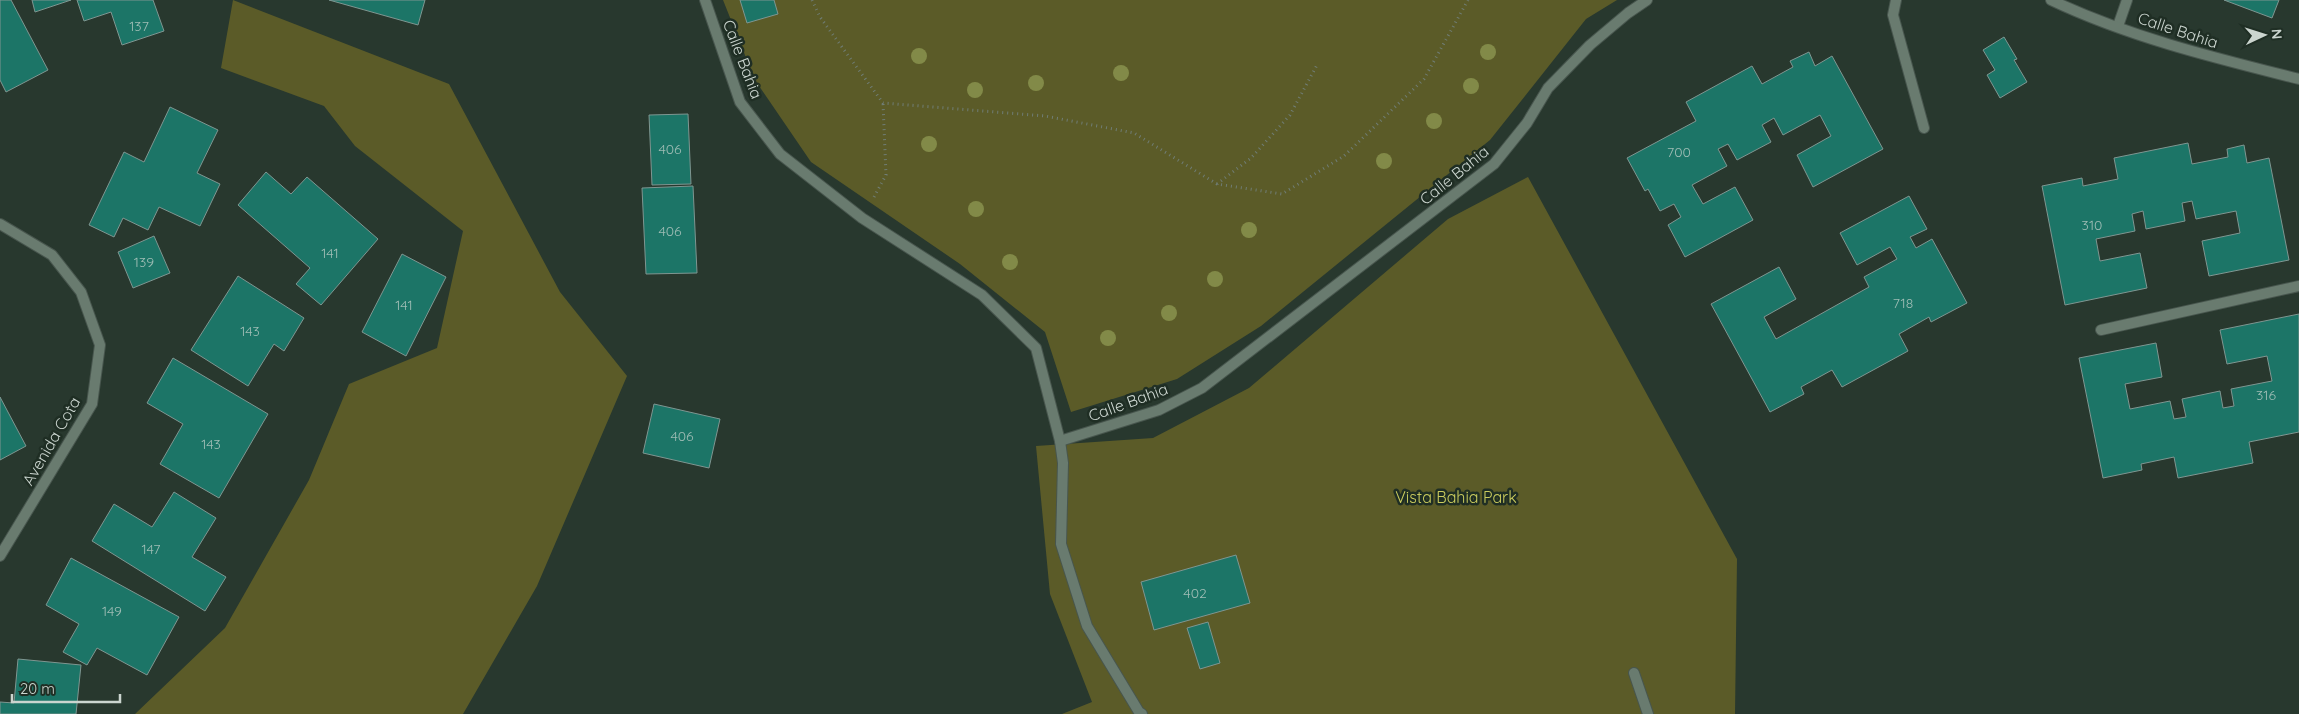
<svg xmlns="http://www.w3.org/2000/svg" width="2299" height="714" font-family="Quicksand,sans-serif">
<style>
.green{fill:#5b5b28}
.building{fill:#1c7567;stroke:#7f9691}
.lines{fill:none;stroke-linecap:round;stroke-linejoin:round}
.service-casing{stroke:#48564e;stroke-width:12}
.minor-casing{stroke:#48564e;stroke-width:12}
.path{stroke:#707d75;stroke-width:3;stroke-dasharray:1 4;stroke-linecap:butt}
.service{stroke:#697b6f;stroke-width:10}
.minor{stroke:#697b6f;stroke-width:10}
.tree{fill:#828a48}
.labels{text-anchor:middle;stroke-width:5;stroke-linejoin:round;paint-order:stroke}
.number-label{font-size:14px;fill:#9fbdb5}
.street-label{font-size:16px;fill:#cbd5cf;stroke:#1f2e24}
.park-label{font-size:16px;fill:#cccd5e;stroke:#1f2e24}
</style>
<rect width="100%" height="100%" fill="#28382e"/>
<path class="green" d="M233 0 449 84 560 292 627 376 537 586 463 714H135L225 628 309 480 349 384 437 348 463 231 355 146 324 106 221 68Z
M723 0H1617L1586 19 1490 140 1261 326 1177 379 1071 412 1045 332 960 264 811 162 755 80Z
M1528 177 1737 559 1735 714H1062L1092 702 1050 594 1036 446 1153 438 1249 388 1448 219Z"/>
<path class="building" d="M0 0H11L48 70 6 92 0 80Z
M32 0H71L35 12Z
M77 0H153L164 31 122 45 111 12 84 21Z
M329 0H425L418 25Z
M740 0H774L778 14 747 23Z
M2224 0H2279L2272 18Z
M2004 37 2017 59 2014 60 2027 82 2000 98 1987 75 1995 70 1983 50Z
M1809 52 1815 66 1832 56 1883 149 1813 187 1797 155 1831 136 1820 115 1783 135 1774 118 1762 125 1771 142 1737 160 1728 144 1718 149 1727 166 1692 185 1703 204 1735 187 1753 220 1685 257 1668 225 1681 217 1674 204 1660 211 1648 189 1645 191 1627 158 1696 121 1686 102 1752 66 1762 84 1793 67 1790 61Z
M170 107 218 130 197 173 220 184 200 226 159 207 148 230 123 218 114 237 89 225 124 152 144 162Z
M688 114 691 184 652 185 649 115Z
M2188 143 2192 164 2228 157 2227 149 2244 145 2247 163 2269 158 2289 260 2209 276 2202 241 2240 233 2236 211 2196 219 2192 201 2182 203 2185 221 2146 229 2143 211 2132 214 2135 231 2096 239 2100 261 2140 253 2147 288 2065 305 2042 186 2082 178 2083 186 2118 179 2114 158Z
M266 172 291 194 307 177 378 239 321 305 296 284 310 268 238 205Z
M693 186 697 273 646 274 642 188Z
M1909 196 1927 229 1910 237 1916 248 1932 239 1967 303 1931 322 1929 317 1899 334 1908 351 1842 387 1832 370 1801 387 1804 394 1770 412 1711 304 1779 267 1796 299 1764 317 1776 339 1869 287 1864 277 1897 259 1890 247 1857 265 1840 233Z
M154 236 170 273 133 288 118 252Z
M402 254 446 277 406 356 362 332Z
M238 276 304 318 284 351 274 344 248 386 191 350Z
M2299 314V432L2249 442 2253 463 2178 478 2174 457 2141 464 2142 470 2103 478 2079 358 2156 343 2162 377 2125 384 2130 409 2170 401 2174 419 2186 417 2182 399 2220 391 2223 408 2234 406 2231 389 2272 381 2267 356 2227 364 2220 330Z
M173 358 268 414 219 498 160 464 183 424 147 403Z
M0 397 26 446 0 460Z
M654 404 720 419 709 468 643 453Z
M174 492 216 518 192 557 226 577 205 611 92 541 114 504 152 527Z
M1236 555 1250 603 1154 630 1141 582Z
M71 558 179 617 147 675 97 648 87 665 63 652 79 624 46 605Z
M1208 622 1220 663 1200 669 1187 628Z
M18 659 81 665 76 714H0V702L14 703Z"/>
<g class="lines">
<g class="service-casing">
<path id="service" d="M1896 0 1893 15 1924 128
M2118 26 2127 0
M2101 330 2299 286
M1060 441 1063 463 1061 544 1087 626 1139 712 1142 714
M1634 673 1648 714"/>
</g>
<g class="minor-casing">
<path id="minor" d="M705 0 740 102 780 154 862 218 982 295 1036 348 1060 441 1159 410 1202 388 1494 164 1527 123 1548 88 1590 45 1628 13 1647 0
M2051 0C2129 37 2215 58 2299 79
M0 224 52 255 81 292 100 345 92 404 0 556"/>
</g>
<path class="path" d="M812 0 820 17 883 103 1045 116 1134 133 1217 184 1282 194 1344 156 1424 79 1468 0
M1217 184 1251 158 1290 115 1317 65
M874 197 886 175 883 103"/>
<use href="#service" class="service"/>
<use href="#minor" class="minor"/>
</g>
<g class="tree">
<circle cx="1488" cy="52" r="8"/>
<circle cx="919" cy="56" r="8"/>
<circle cx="1121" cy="73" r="8"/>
<circle cx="1036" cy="83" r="8"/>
<circle cx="1471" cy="86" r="8"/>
<circle cx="975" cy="90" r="8"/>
<circle cx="1434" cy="121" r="8"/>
<circle cx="929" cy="144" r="8"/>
<circle cx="1384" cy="161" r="8"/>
<circle cx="976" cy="209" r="8"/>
<circle cx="1249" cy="230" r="8"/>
<circle cx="1010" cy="262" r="8"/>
<circle cx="1215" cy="279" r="8"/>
<circle cx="1169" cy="313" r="8"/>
<circle cx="1108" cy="338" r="8"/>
</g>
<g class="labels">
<g class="number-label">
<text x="139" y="31">137</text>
<text x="670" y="154">406</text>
<text x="1679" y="157">700</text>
<text x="2092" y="230">310</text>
<text x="670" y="236">406</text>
<text x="330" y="258">141</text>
<text x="144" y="267">139</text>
<text x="1903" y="308">718</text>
<text x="404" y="310">141</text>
<text x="250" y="336">143</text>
<text x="2266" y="400">316</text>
<text x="682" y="441">406</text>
<text x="211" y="449">143</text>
<text x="151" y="554">147</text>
<text x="1195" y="598">402</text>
<text x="112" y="616">149</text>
</g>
<g class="street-label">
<text transform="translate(2178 30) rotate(18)" y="6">Calle Bahia</text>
<text transform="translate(743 59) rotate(69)" y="6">Calle Bahia</text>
<text transform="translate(1454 175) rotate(-39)" y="6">Calle Bahia</text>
<text transform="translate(1128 402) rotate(-20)" y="6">Calle Bahia</text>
<text transform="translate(51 441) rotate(-60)" y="6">Avenida Cota</text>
</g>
<g class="park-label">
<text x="1456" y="503">Vista Bahia Park</text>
</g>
</g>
<g transform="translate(2264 35) rotate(86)" stroke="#1f2e24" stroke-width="4" paint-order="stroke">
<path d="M0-4L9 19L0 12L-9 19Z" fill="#cbd5cf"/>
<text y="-8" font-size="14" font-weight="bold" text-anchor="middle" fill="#cbd5cf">N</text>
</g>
<path d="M12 694v8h108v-8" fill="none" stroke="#cbd5cf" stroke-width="2.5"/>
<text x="20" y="694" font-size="15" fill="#cbd5cf" stroke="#1f2e24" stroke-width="4" paint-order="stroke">20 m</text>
</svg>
